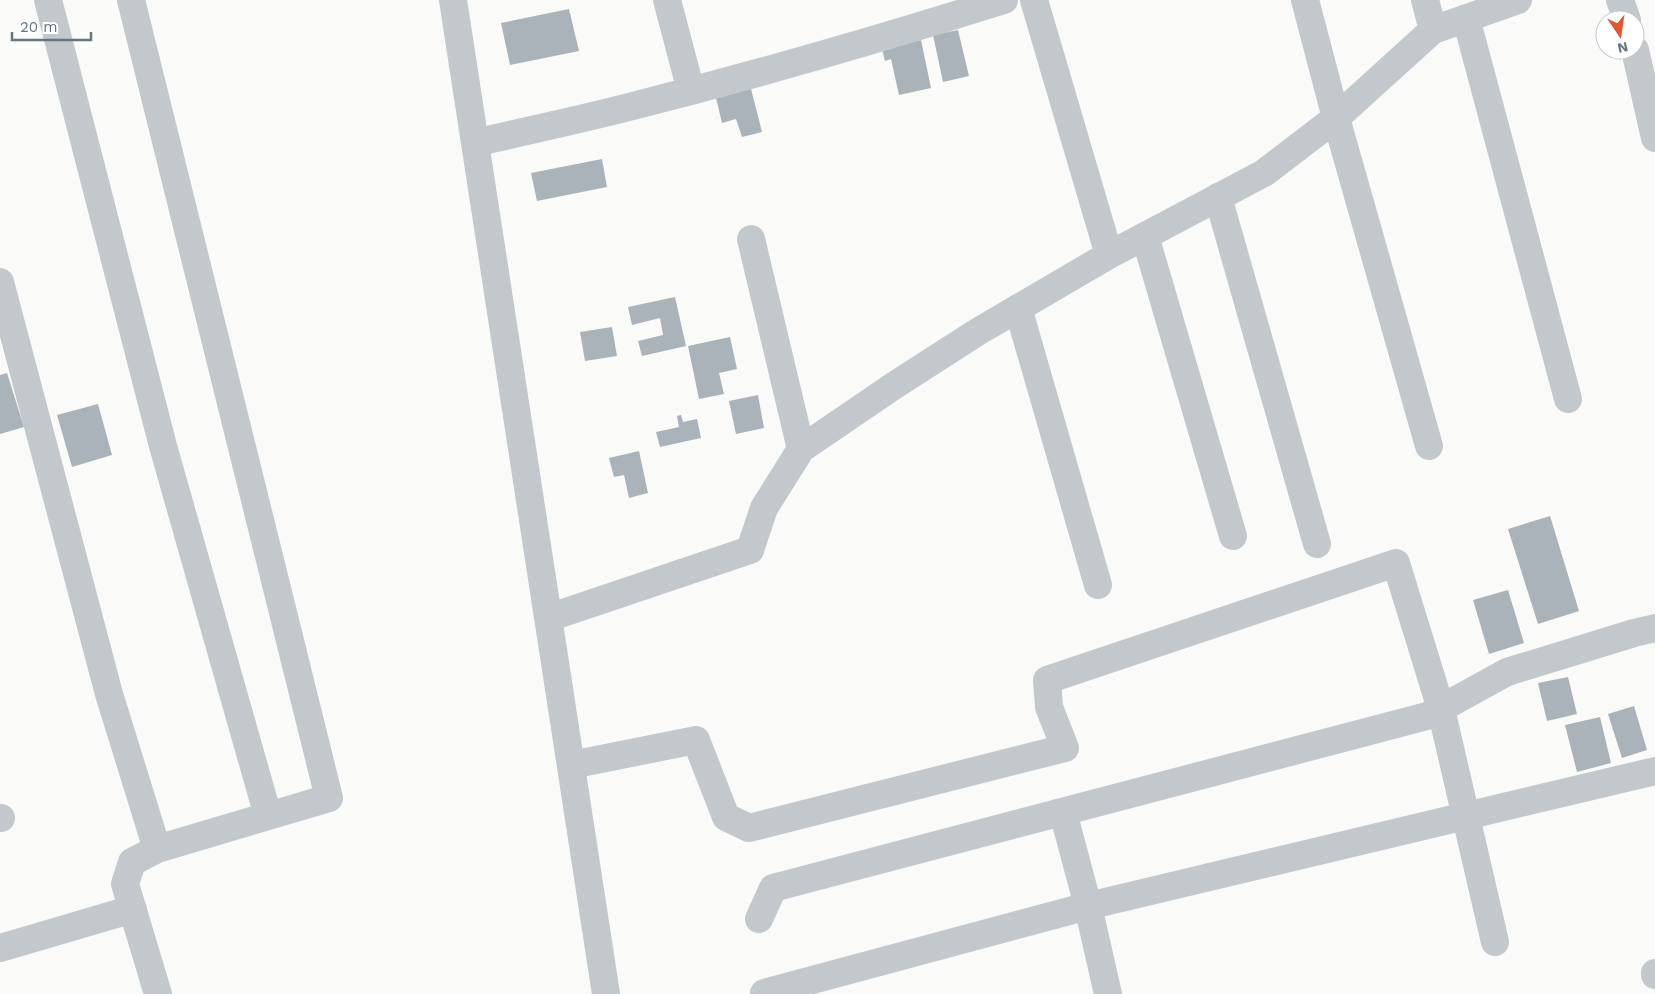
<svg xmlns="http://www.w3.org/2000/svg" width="1655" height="994" font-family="'Work Sans',sans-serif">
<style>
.building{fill:#aab3b9}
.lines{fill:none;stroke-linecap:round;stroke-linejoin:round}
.minor{stroke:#c3c8cc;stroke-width:28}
</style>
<rect width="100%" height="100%" fill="#fafaf8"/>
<path class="building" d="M569 9 579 51 510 65 501 23Z
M958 30 969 76 943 82 933 35Z
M921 40 931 88 899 95 891 59 885 61 882 49Z
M749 81 762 132 742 137 736 119 722 123 716 98Z
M602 159 607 187 537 201 531 173Z
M675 297 686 346 642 356 638 341 663 335 660 318 632 325 628 307Z
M612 327 617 356 585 361 580 332Z
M730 337 737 369 719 373 724 394 699 399 688 346Z
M7 373 24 427 0 434V375Z
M758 395 764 428 736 434 729 401Z
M98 404 112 455 72 467 57 415Z
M681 415 683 422 697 419 701 438 660 447 656 432 679 427 677 416Z
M639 451 648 493 629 498 624 475 614 477 609 458Z
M1550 516 1579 611 1538 624 1508 529Z
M1508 590 1524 643 1489 654 1473 600Z
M1568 677 1577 714 1547 721 1538 683Z
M1634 706 1647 750 1622 758 1608 714Z
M1600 717 1611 763 1577 772 1565 725Z"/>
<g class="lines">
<path class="minor" d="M48 0 163 446 268 816
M131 0 329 798 157 849 132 862 125 884 158 994
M453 0 606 994
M667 0 691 91
M1034 0 1109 255
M1305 0 1336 118 1429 446
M1425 0 1433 30
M1620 0 1627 20
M1466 18 1568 399
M1635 50 1655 138
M475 143C526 131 578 120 629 107 755 75 880 39 1004 0
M1218 197 1317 544
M1145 236 1233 536
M751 239 801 449
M0 282 109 694 157 849
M1018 308 1098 585
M548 618 750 550 764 508 801 449 895 385 979 331 1109 255 1264 173 1336 118 1433 30 1518 0
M571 765 696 740 726 817 749 828 1065 748 1049 707 1047 680 1396 563 1441 709 1495 942
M1063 812 1088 906 1108 994
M0 818H1
M759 919 773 888 1427 716 1507 672 1634 633 1655 628
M0 948 133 909
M1655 973V975
M764 994V993L1088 906 1655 771"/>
</g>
<g transform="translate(1620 35) rotate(167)"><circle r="24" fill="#ffffff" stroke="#c1c8cd"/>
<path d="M0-4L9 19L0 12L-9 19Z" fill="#e4572e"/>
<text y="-8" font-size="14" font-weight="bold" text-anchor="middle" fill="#657683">N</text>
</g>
<path d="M12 32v8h79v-8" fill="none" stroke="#657683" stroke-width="2.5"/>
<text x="20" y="32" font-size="15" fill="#657683" stroke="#ffffff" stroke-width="4" paint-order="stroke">20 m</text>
</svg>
